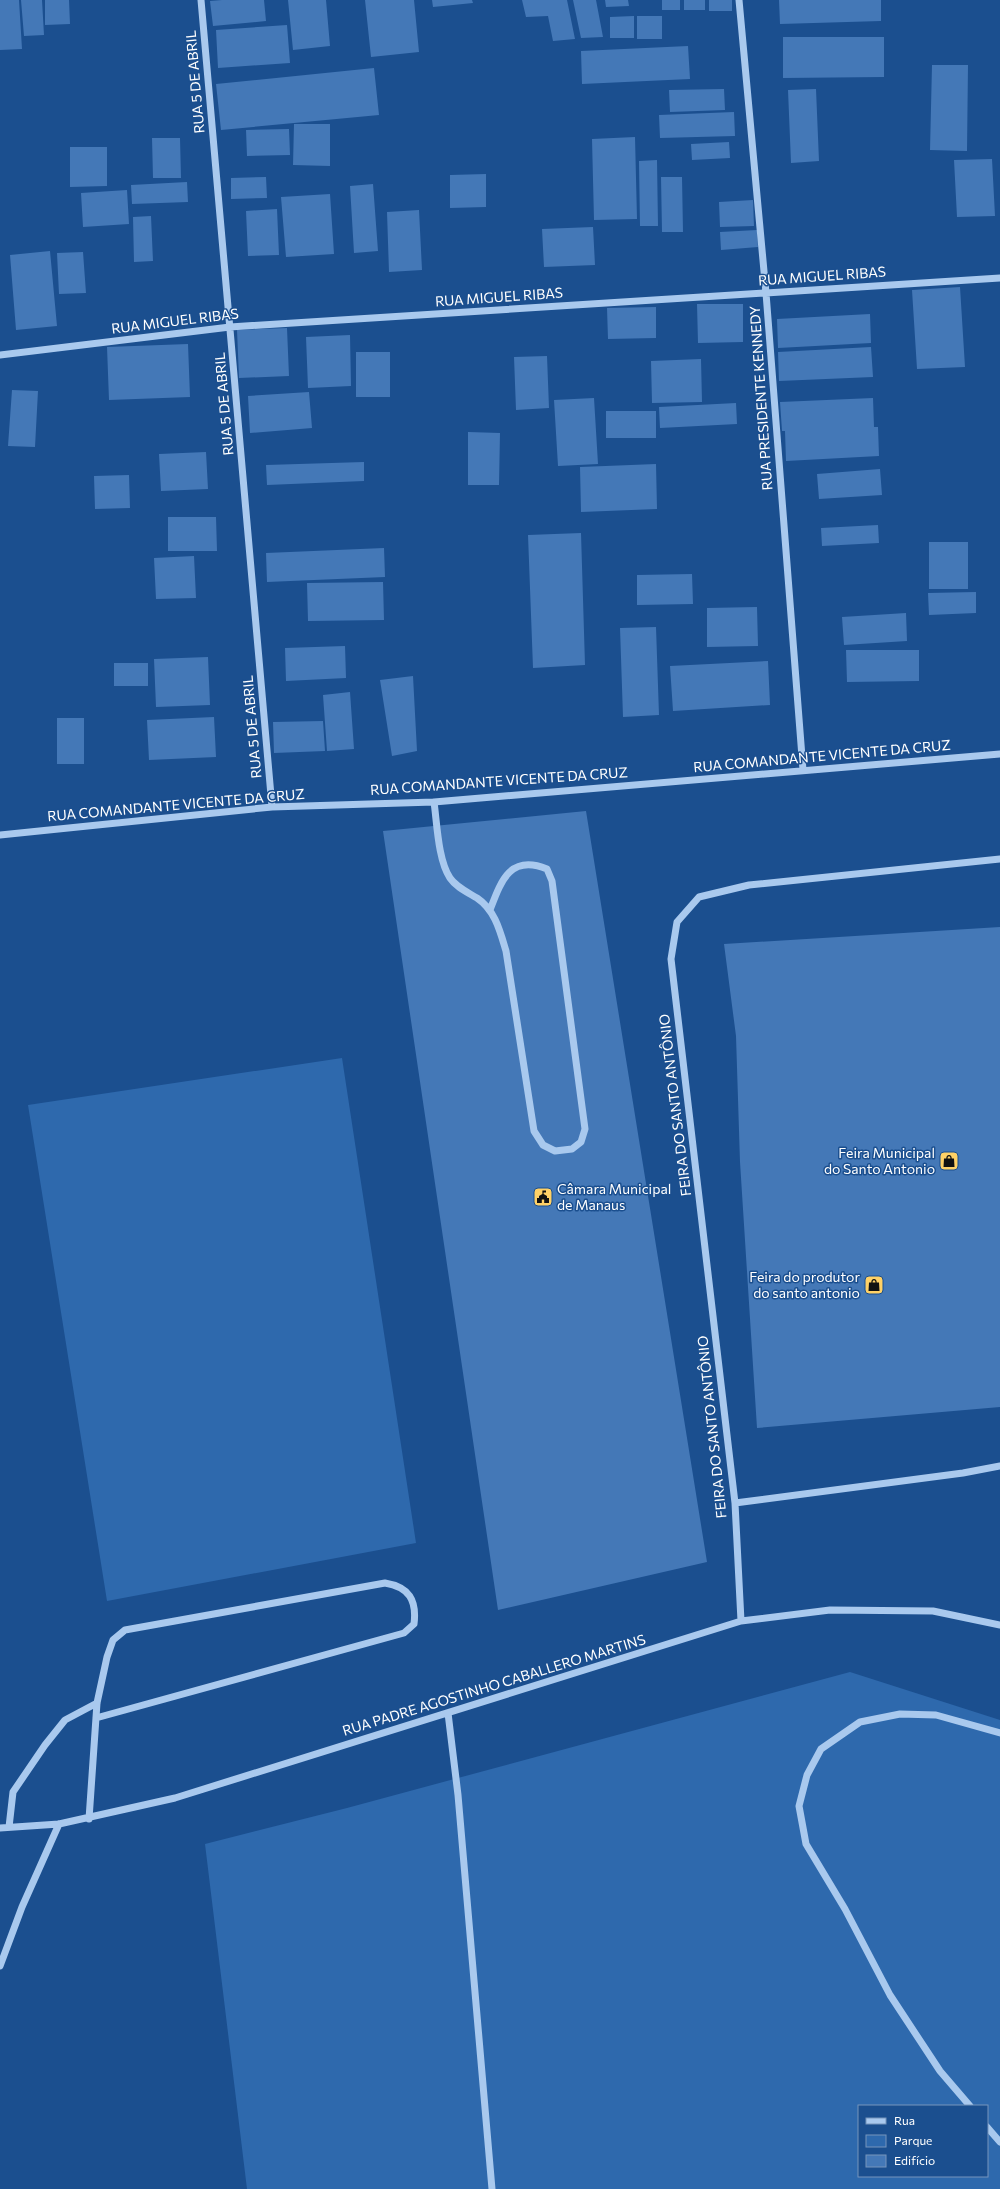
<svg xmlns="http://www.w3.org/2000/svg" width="1000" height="2189" font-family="Commissioner,sans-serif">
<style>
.green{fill:#2e69ad;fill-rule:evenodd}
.building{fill:#4478b7}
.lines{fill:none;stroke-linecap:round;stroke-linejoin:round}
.minor{stroke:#a9c9ee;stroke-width:7}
.labels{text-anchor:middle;stroke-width:3;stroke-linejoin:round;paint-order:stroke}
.street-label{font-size:14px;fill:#fff;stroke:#1b4f8f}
.poi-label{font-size:14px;fill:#fff;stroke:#1b4f8f;text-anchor:end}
</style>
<rect width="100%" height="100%" fill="#1b4f8f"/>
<path class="green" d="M342 1058 416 1543 107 1601 28 1105Z
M850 1672 1000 1720V2189H247L205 1844 347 1808ZM859 2106H987V2176H859Z"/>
<path class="building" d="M0 0H19L22 49 0 50Z
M21 0H42L44 35 24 36Z
M45 0H69L70 24 45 25Z
M222 0H264L266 21 213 26 210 1Z
M288 0H326L330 46 293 50Z
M365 0H414L419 52 371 57Z
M432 0H472L473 3 433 7Z
M522 0H567L575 39 553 41 548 16 526 17Z
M573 0H596L603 37 581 38Z
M605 0H628L629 6 606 7Z
M662 0H680V10H662Z
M684 0H705V10H684Z
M709 0H732V11H709Z
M779 0H881V21L780 24Z
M634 16V38H610V17Z
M637 16H662V39H637Z
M287 25 290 63 218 68 216 30Z
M783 37H884V77L783 78Z
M688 46 690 79 582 84 581 51Z
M932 65H968L967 151 930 150Z
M374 68 379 115 221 130 216 84Z
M724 89 725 110 670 112 669 90Z
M816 89 819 161 791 163 788 90Z
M734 112 735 136 660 138 659 115Z
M294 124H330V166L293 165Z
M289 129 290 155 247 156 246 130Z
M635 137 637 219 594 220 592 139Z
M152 138H180L181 178H153Z
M729 142 730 158 692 160 691 144Z
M70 147H107V186L70 187Z
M992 159 995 216 957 217 954 160Z
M657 160 658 226H640L639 161Z
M486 174V207L450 208V175Z
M266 177 267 198 231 199V178Z
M661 177H682L683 232H662Z
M187 182 188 202 132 204 131 185Z
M373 184 378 251 354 253 350 186Z
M127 190 129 224 83 227 81 193Z
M330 194 334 254 286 257 281 197Z
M753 200 754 226 720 227 719 202Z
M277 209 279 255 248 256 246 211Z
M419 210 422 270 389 272 387 212Z
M151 216 153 261 134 262 133 217Z
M593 227 595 265 544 267 542 229Z
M757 230 758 247 721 250 720 232Z
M50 251 57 326 16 330 10 255Z
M83 252 86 293 59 294 57 253Z
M960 287 965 367 917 369 912 290Z
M697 304H743V342L698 343Z
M656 307V338L608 339 607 308Z
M870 314 871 343 778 348 777 319Z
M287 328 289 376 239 378 237 330Z
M350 335 351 386 308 388 306 337Z
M188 344 190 397 109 400 107 347Z
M871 347 873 377 779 381 778 352Z
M356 352H390V397H356Z
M547 356 549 408 516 410 514 357Z
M701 359 702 402 652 403 651 361Z
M12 390 38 391 35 447 8 446Z
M309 392 312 428 250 433 248 396Z
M594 398 598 464 558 466 554 400Z
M873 398 874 427H878L879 456 786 461 785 431H782L780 402Z
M736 403 737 424 660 428 659 407Z
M606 411H656V438H606Z
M468 432 500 433 499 485H468Z
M206 452 208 489 161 491 159 454Z
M364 462V481L267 485 266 465Z
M656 464 657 509 581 512 580 467Z
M880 469 882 495 819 499 817 474Z
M129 475 130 508 95 509 94 476Z
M168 517H216L217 551H168Z
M878 525 879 543 822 546 821 528Z
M581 533 585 665 533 668 528 535Z
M929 542H968V589H929Z
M384 548 385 577 267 582 266 553Z
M194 556 196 598 156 599 154 558Z
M692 574 693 604 637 605V575Z
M383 582 384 620 308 621 307 583Z
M976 592V613L929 615 928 593Z
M757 607 758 646 707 647V608Z
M906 613 907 641 844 645 842 617Z
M656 627 659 715 623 717 620 628Z
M345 646 346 678 286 681 285 648Z
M846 650H919V681L847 682Z
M208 657 210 705 156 707 154 659Z
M768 661 770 705 673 711 670 666Z
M114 663H148V686H114Z
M413 676 417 751 392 756 380 680Z
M350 692 354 749 327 751 323 695Z
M214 717 216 757 149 760 147 720Z
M57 718H84V764H57Z
M323 721 325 751 274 753 273 722Z
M586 811 707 1562 498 1610 383 831Z
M1000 927V1407L757 1428 740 1162 736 1036 724 944Z"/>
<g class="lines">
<path class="minor" d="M201 0 272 807
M739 0 766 293 803 770
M0 355 230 327 1000 278
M434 802C437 823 438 860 450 878 456 887 467 892 477 898 495 910 500 931 506 951L534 1131 543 1145 555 1151 572 1149 581 1142 585 1129 552 881 547 869C510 854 501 881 490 910
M0 835 272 807 434 802 1000 754
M735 1503 963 1473 1000 1466
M741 1621 735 1503 671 959 677 922 699 897 749 885 1000 859
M448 1713 458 1795 492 2189
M89 1819 97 1703 107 1657 113 1640 125 1630 385 1583C409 1587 417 1600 414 1624L404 1633 96 1718
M9 1827 13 1792 45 1745 65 1720 97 1703
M0 1828 59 1824 175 1798 741 1621 830 1610 933 1611 1000 1625
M0 1966 22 1907 59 1824
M970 2106 940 2071 890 1995 845 1909 806 1844 799 1806 807 1775 821 1749 860 1722 900 1714 936 1715 1000 1733
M987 2127 1000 2142"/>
</g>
<defs>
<g id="shop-square" transform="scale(1)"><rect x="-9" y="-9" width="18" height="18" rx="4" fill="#ffd166" stroke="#1b4f8f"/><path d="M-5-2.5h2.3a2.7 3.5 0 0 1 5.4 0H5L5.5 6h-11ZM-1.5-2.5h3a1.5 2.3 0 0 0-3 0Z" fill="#111"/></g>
<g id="civic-square" transform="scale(1)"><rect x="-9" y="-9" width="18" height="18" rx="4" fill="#ffd166" stroke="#1b4f8f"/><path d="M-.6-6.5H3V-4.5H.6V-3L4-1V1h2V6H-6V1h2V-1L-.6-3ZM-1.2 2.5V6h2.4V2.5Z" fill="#111"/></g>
</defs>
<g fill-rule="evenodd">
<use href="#shop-square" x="949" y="1161"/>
<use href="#civic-square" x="543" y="1197"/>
<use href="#shop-square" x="874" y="1285"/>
</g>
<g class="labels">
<g class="street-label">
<text transform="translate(195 82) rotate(-95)" y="5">RUA 5 DE ABRIL</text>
<text transform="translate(822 276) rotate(-4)" y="5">RUA MIGUEL RIBAS</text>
<text transform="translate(499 297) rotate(-4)" y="5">RUA MIGUEL RIBAS</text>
<text transform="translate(175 321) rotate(-7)" y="5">RUA MIGUEL RIBAS</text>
<text transform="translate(761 398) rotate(-94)" y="5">RUA PRESIDENTE KENNEDY</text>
<text transform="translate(224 404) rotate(-95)" y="5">RUA 5 DE ABRIL</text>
<text transform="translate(252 727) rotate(-95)" y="5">RUA 5 DE ABRIL</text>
<text transform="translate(822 756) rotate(-5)" y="5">RUA COMANDANTE VICENTE DA CRUZ</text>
<text transform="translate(499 781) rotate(-4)" y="5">RUA COMANDANTE VICENTE DA CRUZ</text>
<text transform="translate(176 805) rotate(-5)" y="5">RUA COMANDANTE VICENTE DA CRUZ</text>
<text transform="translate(675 1105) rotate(-97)" y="5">FEIRA DO SANTO ANTÔNIO</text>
<text transform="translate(712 1427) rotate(-96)" y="5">FEIRA DO SANTO ANTÔNIO</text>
<text transform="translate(494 1685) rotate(-17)" y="5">RUA PADRE AGOSTINHO CABALLERO MARTINS</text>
</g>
<g class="poi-label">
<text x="935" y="1158">Feira Municipal<tspan x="935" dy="16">do Santo Antonio</tspan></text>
<text x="557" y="1194" text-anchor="start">Câmara Municipal<tspan x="557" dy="16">de Manaus</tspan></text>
<text x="860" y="1282">Feira do produtor<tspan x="860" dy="16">do santo antonio</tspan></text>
</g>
</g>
<rect x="858" y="2105" width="130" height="72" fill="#1b4f8f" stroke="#7695bc"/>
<rect x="866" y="2118" width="20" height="6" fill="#a9c9ee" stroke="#7695bc"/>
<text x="894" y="2125" font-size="12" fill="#ffffff">Rua</text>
<rect x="866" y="2135" width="20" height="12" fill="#2e69ad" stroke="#7695bc"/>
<text x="894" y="2145" font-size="12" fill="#ffffff">Parque</text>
<rect x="866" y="2155" width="20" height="12" fill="#4478b7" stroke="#7695bc"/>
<text x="894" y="2165" font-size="12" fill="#ffffff">Edifício</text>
</svg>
